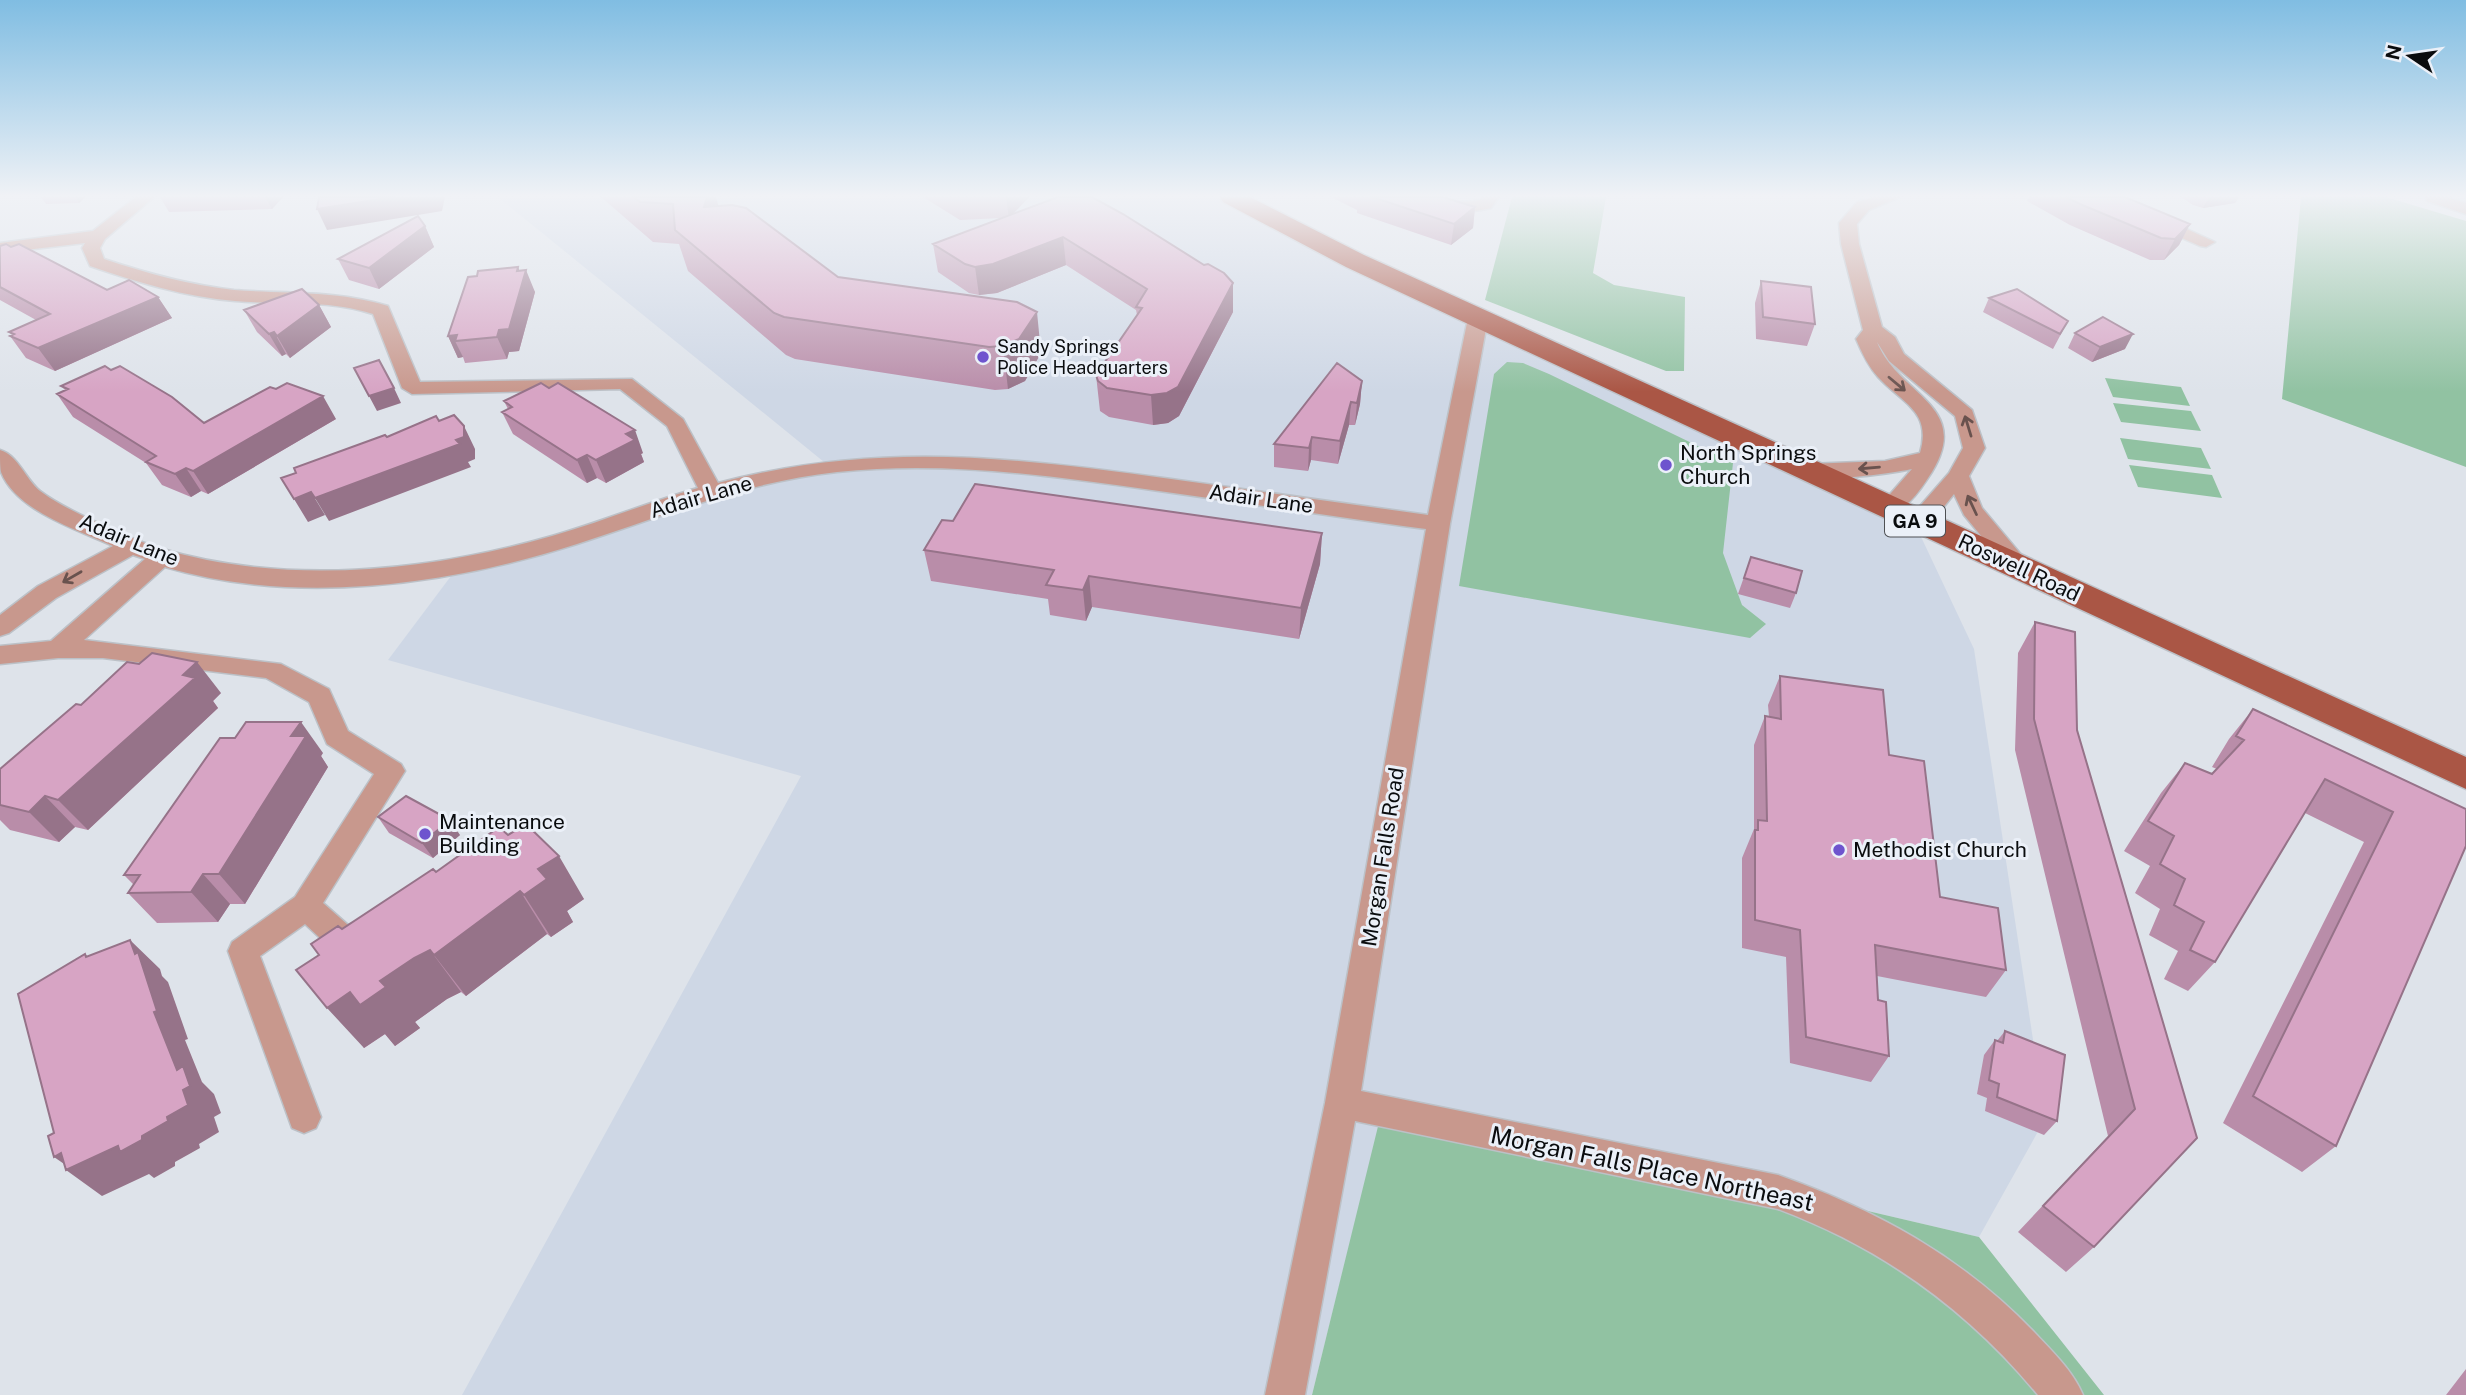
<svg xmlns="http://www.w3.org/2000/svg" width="2466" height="1395" font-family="'Public Sans',sans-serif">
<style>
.built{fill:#ced7e5}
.green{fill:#91c2a2}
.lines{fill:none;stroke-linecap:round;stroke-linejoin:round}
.minor-casing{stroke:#bcc1c7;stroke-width:3}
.primary-casing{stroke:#bcc1c7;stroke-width:3}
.minor{fill:#c8988d;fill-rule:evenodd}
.primary{fill:#aa5645;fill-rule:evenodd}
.wall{fill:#b98da9}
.shaded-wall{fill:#967389}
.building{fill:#d7a4c4;stroke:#967389;stroke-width:2}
.oneway{stroke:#69524e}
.poi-dot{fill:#6e54ce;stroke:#ebf0f8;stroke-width:2.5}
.labels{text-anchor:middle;stroke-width:6;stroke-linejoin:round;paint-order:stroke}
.far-poi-label{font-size:18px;fill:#0a0c0e;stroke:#ebf0f8;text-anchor:start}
.shield{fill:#ebf0f8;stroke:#4e5054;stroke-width:2}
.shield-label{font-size:19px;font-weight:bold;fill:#0a0c0e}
.poi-label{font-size:21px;fill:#0a0c0e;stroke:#ebf0f8;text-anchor:start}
.street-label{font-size:21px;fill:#0a0c0e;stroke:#ebf0f8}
.near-street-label{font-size:24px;fill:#0a0c0e;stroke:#ebf0f8}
</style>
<rect width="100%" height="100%" fill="#dee3ea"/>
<path class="built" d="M498 197H1241L1426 301 1914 522 1974 649 2045 1119 1979 1237 1569 1141 1385 1102 1312 1395H462L801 776 388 660 454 572 824 462Z"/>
<path class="green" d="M1512 197H1606L1593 273 1614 285 1685 297 1684 371H1666L1485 300Z
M2301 197H2386L2466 221V467L2282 399Z
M1507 362 1523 363 1549 374 1733 463 1723 553 1742 605 1766 624 1750 638 1459 586 1494 374Z
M2105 378 2181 387 2190 406 2113 397Z
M2113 403 2191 411 2201 431 2121 422Z
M2120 438 2201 448 2211 469 2128 459Z
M2129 465 2212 475 2222 498 2138 487Z
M1384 1102 1569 1141 1979 1237 2104 1395H1312Z"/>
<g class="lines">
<g class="minor-casing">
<path id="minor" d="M136 197H154L105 239 100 248 104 259C146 273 189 285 234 290 287 294 336 290 388 306L420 382 632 379 683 419 718 483C877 441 1010 457 1171 479 1256 491 1342 503 1428 515L1468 318 1478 312 1485 314 1488 318 1450 524 1361 1091 1778 1175C1876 1210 1961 1256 2034 1332 2052 1351 2073 1371 2083 1395H2038C1967 1309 1882 1248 1778 1209L1355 1121 1305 1395H1265L1325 1103 1426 529 1403 526C1319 514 1236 502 1152 490 1048 475 943 461 837 472 745 482 664 516 577 544 449 585 296 606 165 567L84 640 281 664 329 689 348 731 401 764 405 771 323 903 348 925 361 920 372 924 376 933 372 942 346 956 335 952 305 924 260 956 321 1117 316 1128 304 1133 292 1128 228 951 232 942 295 897 374 774 327 744 309 702 266 678 103 658H58L0 664V646L51 641 145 559 133 555 56 598 9 633 0 636V615L38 586 113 546C78 530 16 511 1 472 0 467 0 457 0 450 18 455 26 480 40 491 63 509 131 539 159 548 285 586 426 572 552 536 601 522 649 502 698 488L667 426 620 389 412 394 402 388 373 314C327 299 282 305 235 301 185 297 137 282 90 266L82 248 85 243 0 253V243L93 231Z
M1417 197C1438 197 1458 205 1479 200L1482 197H1499L1491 208C1470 213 1431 217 1417 197Z
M1875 197H1900L1869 210 1857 224 1859 244 1882 327 1895 337 1904 354 1972 410 1985 448 1969 476 1982 508 2034 570 2030 576H2014L1964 515 1954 494C1942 508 1929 532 1909 527L1906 522 1949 473 1963 448 1955 416 1889 361 1877 342C1899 397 1977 406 1928 478 1919 492 1905 511 1889 515L1881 513 1878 508 1912 469C1893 473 1808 486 1797 471L1808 464 1885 461 1920 453C1932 411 1903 404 1878 377 1868 366 1862 353 1856 339L1863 330 1841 244 1839 223 1857 202Z
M2095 197H2117L2215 242 2206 247 2200 246 2097 201Z
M2425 197H2448L2466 203V214L2427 201Z"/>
</g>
<g class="primary-casing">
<path id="primary" d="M1220 197H1250L1364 255 2466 757V789L1346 267 1223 202Z"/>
</g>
<use href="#minor" class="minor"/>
<use href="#primary" class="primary"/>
</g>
<path class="wall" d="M41 197H94H85L79 203 46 204Z
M160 197H283L272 209 169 212Z
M601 197H716L718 206 838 277 1041 353 1025 381 1008 389 995 390 795 359 786 355 688 271 679 244 653 242Z
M923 197H1029L1013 214 1233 312 1179 416 1168 423 1153 425 1109 417 1100 411 1096 375 1137 315 1136 310 1066 265 997 293 979 295 969 293 938 272 933 244 1001 218 960 220Z
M1331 197H1443L1475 207 1473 228 1451 245 1357 213V210Z
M2029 197H2125L2190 224 2179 245 2164 260H2150L2070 225 2027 201Z
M2181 197H2239L2235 203 2203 208 2193 205Z
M425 226 434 247 379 289 349 280 338 259Z
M0 246 107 290 158 297 172 318 55 371 26 358 10 336 12 335 9 332 36 320 0 300Z
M518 267 519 271 535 292 519 351 509 352 507 359 465 363 463 357 458 358 448 336 477 276Z
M1761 281 1815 324 1807 346 1756 339 1755 303Z
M1989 298 2068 321 2053 349 1983 312Z
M319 305 331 327 290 358 286 354 282 356 257 332 244 310Z
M2075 333 2125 349 2092 362 2068 348Z
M1362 381 1360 404 1355 425H1349L1338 464 1311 460 1308 471 1274 467V444Z
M61 386 204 423 336 419 208 494 201 491 191 497 162 485 146 463 73 417 57 394 65 390Z
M504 401 643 453 641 454 644 462 606 483 597 478 587 483 513 434 502 412 508 409Z
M953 521 1322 533 1320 564 1299 639 1092 607 1086 621 1050 615 1048 599 931 581 924 550Z
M1751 557 1796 593 1790 608 1738 594Z
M2035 622 2077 730 2197 1138 2094 1247 2066 1272 2018 1232 2108 1136 2015 750 2018 653Z
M1780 676 1889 755 1940 897 2006 970 1986 997 1877 976 1878 1000 1889 1056 1871 1082 1790 1063 1786 957 1742 948V858L1754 829V745L1765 716 1769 717 1768 705Z
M221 693 213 701 218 708 88 830 75 827 59 842 10 830 0 820V769L81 705Z
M2253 709 2466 809 2336 1146 2302 1172 2223 1123 2364 842 2305 813 2215 962 2188 991 2164 979 2178 951 2149 935 2160 909 2135 893 2150 866 2124 851 2161 793 2185 763 2212 774 2217 769 2212 767 2229 739Z
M323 753 321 756 328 767 245 904H230L218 922 157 923 128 893 134 885 124 875Z
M378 817 460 835 433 858 389 833Z
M508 835 584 899 567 911 573 922 551 937 547 934 466 996 461 992 447 999 415 1022 420 1028 395 1046 385 1034 364 1048 319 955 342 929 436 872Z
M2005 1031 2057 1121 2044 1135 1985 1111 1987 1098 1977 1094 1984 1055 1995 1040 1997 1041Z
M2466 1369V1395H2446Z"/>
<path class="shaded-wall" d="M76 197H85L79 203Z
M265 197H283L272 209Z
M393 197H445L442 211 327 230 317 209Z
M707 197H716L722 220 704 207Z
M1006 197H1029L1009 218Z
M2209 197H2239L2235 203 2203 208Z
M1475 207 1473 228 1451 245 1454 224Z
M2190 224 2179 245 2164 260 2175 239Z
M425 226 434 247 379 289 369 268Z
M1063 237 1066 265 997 293 979 295 975 267Z
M518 267 523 280 526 270 535 292 519 351 509 352 507 359 497 337Z
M1233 283V312L1179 416 1168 423 1153 425 1151 395Z
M158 297 172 318 55 371 38 348Z
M319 305 331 327 290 358 277 336Z
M1037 312 1041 353 1025 381 1008 389 1003 346Z
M274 332 286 354 282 356 269 334Z
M2133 334 2125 349 2092 362 2100 347Z
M457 335 455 341 463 357 458 358 448 336Z
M1362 381 1360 404 1355 425 1357 403Z
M394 388 401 403 377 411 369 396Z
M323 396 336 419 208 494 193 471Z
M1351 402 1349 425 1338 464 1340 441Z
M464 426 475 449V459L468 462 471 467 329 521 315 498 456 440Z
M635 430 643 453 641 454 644 462 606 483 596 460 626 434Z
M1312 437 1311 460 1308 471 1309 448Z
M587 455 597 478 587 483 577 460Z
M186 468 201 491 191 497 175 474Z
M311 492 325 515 308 522 294 499Z
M1322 533 1320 564 1299 639 1301 608Z
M1089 576 1092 607 1086 621 1083 590Z
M197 662 221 693 213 701 218 708 88 830 58 800 183 675Z
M301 722 323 753 321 756 328 767 245 904 219 874 291 736Z
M45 796 75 827 59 842 29 812Z
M450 820 460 835 433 858 422 843Z
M559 856 584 899 567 911 573 922 551 937 524 895 538 869Z
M203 874 230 904 218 922 191 892Z
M520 891 547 934 466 996 434 955Z
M130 940 160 969 162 976 168 982 188 1039 185 1040 202 1082 214 1094 221 1113 214 1117 219 1132 199 1144 200 1148 175 1162V1166L154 1178 149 1174 102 1196 66 1170 70 1168 54 1157 61 1153 118 1146 142 1136 167 1117 177 1070 154 1012Z
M430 950 461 992 447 999 415 1022 420 1028 395 1046 385 1034 364 1048 327 1008 350 992 380 981 414 958Z"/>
<path class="building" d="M319 197H393L317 209Z
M634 197H707L704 207 732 205 746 208 838 277 1017 302 1037 312 1019 339 1003 346 989 347 784 317 774 313 675 230 673 204 640 202Z
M1058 197H1092L1123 214 1204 265 1208 264 1224 273 1233 283 1178 387 1167 393 1151 395 1107 388 1098 381 1096 375 1142 308 1136 307 1147 289 1063 237 993 264 975 267 965 264 933 244Z
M1372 197H1443L1475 207 1454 224Z
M2066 197H2125L2190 224 2175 239 2161 238 2080 204Z
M418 216 425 226 369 268 338 259Z
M6 244 11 247 19 244 107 290 129 280 158 297 38 348 10 336 14 334 9 332 50 314 0 287V246Z
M518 267 517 271 526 270 509 329 499 330 497 337 455 341 457 335 448 336 468 277 477 276 478 271Z
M1761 281 1811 287 1815 324 1763 317Z
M302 289 319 305 277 336 274 332 269 334 244 310Z
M2017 289 2068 321 2060 334 1989 298Z
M2103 317 2133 334 2100 347 2075 333Z
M379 360 394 388 369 396 354 368Z
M1337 363 1362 381 1357 403 1351 402 1340 441 1312 437 1309 448 1274 444Z
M105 366 111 370 120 366 172 397 204 423 270 387 276 389 287 383 323 396 193 471 186 468 175 474 146 462 156 456 57 394 68 389 61 386Z
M541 383 549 388 558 383 635 430 626 434 635 440 596 460 587 455 577 460 502 412 512 407 504 401Z
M454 415 464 426V437L456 440 460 444 315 498 311 492 294 499 281 478 296 473 294 468 385 435 387 437 436 416 439 421Z
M975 484 1322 533 1301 608 1089 576 1083 590 1046 585 1054 570 924 550 942 520 953 521Z
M1751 557 1802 571 1796 593 1744 578Z
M2035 622 2075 632 2077 730 2197 1138 2094 1247 2043 1206 2135 1109 2034 719Z
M152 653 197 662 183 675 195 678 58 800 45 796 29 812 0 805V769L76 704 81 705 127 662 139 664Z
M1780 676 1883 690 1889 755 1924 761 1940 897 1998 908 2006 970 1875 945 1878 1000 1886 1002 1889 1056 1806 1037 1800 930 1755 920V830H1758V820L1767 821 1765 716 1781 719Z
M2253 709 2466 809V846L2336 1146 2253 1096 2393 812 2325 779 2215 962 2190 950 2204 922 2174 905 2185 879 2160 864 2174 836 2148 821 2185 763 2212 774 2244 740 2236 736Z
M246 722H301L291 736H306L219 874H203L191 892 128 893 140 875H124L220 738H235Z
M406 796 450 820 422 843 378 817Z
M526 824 559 856 538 869 547 879 524 895 520 891 434 955 430 950 414 958 380 981 386 987 360 1005 350 992 327 1008 296 970 319 955 311 944 338 926 342 929 433 869 436 872 499 827 508 835Z
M130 940 135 954 138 952 157 1011 154 1012 177 1070 183 1066 190 1086 183 1090 188 1105 167 1117 168 1121 142 1136V1140L120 1152 118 1146 66 1170 61 1153 54 1157 48 1136 54 1133 18 994 85 954 86 957Z
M2005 1031 2065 1055 2057 1121 1997 1097 1999 1084 1989 1080 1995 1040 2003 1043Z"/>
<defs><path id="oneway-shaft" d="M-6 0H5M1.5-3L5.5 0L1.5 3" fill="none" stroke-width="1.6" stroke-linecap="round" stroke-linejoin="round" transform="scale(1.75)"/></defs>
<g class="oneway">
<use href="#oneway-shaft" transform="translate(1897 384) rotate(40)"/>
<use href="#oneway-shaft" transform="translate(1968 426) rotate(-107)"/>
<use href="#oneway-shaft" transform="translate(1869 468) rotate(175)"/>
<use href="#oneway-shaft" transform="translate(1972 505) rotate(-115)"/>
<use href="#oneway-shaft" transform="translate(72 577) rotate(150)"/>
</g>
<linearGradient id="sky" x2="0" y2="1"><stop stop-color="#80bde2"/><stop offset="0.5" stop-color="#f0f2f6"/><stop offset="1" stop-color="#f0f2f6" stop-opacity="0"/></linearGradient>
<rect width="2466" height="392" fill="url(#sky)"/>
<g class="poi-dot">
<circle cx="983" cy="357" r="7"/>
<circle cx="1666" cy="465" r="7"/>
<circle cx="425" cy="834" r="7"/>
<circle cx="1839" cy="850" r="7"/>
</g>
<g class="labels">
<g class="far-poi-label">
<text x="997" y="353">Sandy Springs<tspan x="997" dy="21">Police Headquarters</tspan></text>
</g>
<rect class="shield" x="1885" y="505.5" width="60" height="31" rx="5"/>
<g class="shield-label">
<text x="1915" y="528">GA 9</text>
</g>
<g class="poi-label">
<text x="1680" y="460">North Springs<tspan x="1680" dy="24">Church</tspan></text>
<text x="439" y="829">Maintenance<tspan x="439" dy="24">Building</tspan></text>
<text x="1853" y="857">Methodist Church</text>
</g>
<g class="street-label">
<text transform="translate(701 497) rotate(-16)" y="7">Adair Lane</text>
<text transform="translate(1261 499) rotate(8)" y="7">Adair Lane</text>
<text transform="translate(129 540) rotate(22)" y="7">Adair Lane</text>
<text transform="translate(2019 568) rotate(25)" y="7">Roswell Road</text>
<text transform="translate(1383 857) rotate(-81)" y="7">Morgan Falls Road</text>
</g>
<g class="near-street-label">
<text transform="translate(1652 1169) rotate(12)" y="8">Morgan Falls Place Northeast</text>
</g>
</g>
<g transform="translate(2410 56) rotate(283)" stroke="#ebf0f8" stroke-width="5" paint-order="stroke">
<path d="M0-5L12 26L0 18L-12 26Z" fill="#0a0c0e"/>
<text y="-10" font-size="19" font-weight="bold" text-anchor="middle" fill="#0a0c0e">N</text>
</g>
</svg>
